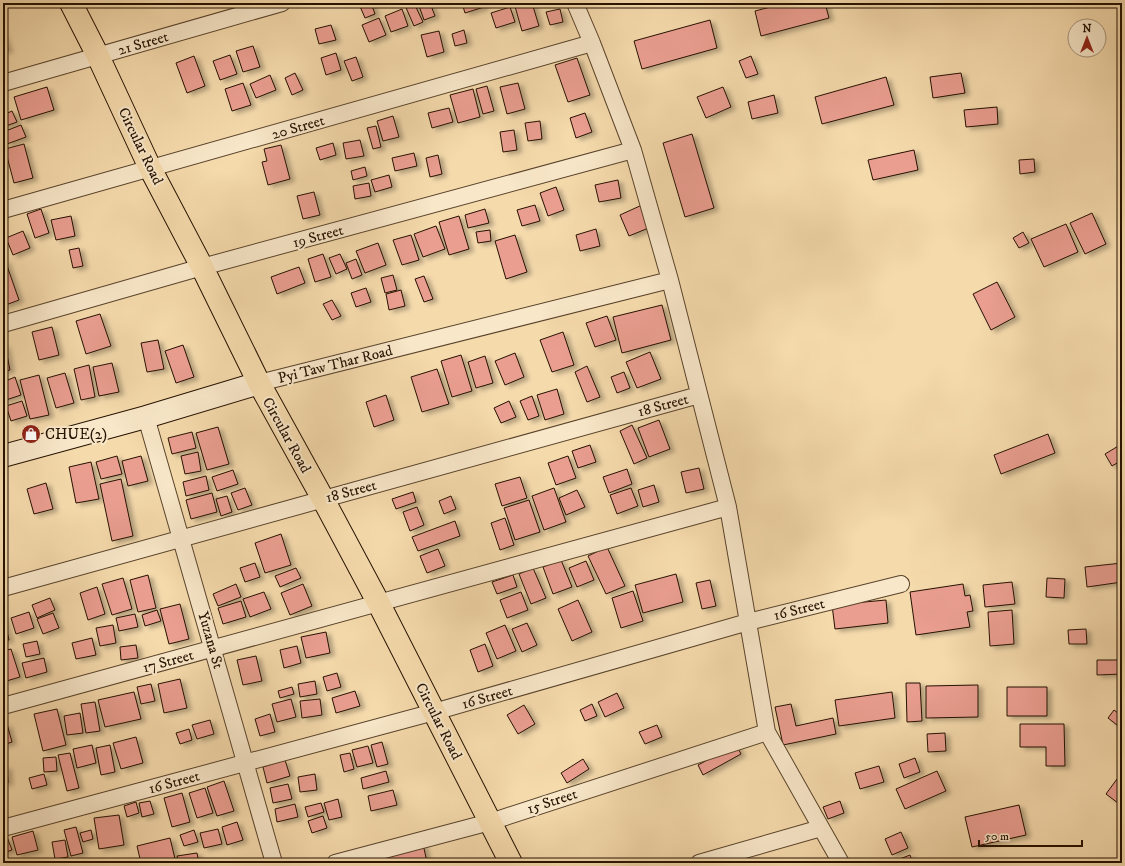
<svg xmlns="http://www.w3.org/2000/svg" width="1125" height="866" font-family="'IM FELL DW Pica',serif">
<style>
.building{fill:#ea9e90;stroke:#251100;filter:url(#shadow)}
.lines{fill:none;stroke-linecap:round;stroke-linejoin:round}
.street-casing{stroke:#59432b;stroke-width:18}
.secondary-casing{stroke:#251100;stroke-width:24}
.primary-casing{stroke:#251100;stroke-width:24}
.street{stroke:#f8e7c9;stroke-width:16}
.secondary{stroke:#f8e7c9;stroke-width:22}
.primary{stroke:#f5daac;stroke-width:22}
.labels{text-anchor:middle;stroke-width:4;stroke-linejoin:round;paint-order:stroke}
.street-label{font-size:15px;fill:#251100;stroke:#f8e7c9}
.poi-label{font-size:15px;fill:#251100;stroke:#f8e7c9;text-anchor:start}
</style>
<defs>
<filter id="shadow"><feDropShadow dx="4.5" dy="2.5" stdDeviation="2" flood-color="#0004"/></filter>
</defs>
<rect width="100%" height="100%" fill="#f5daac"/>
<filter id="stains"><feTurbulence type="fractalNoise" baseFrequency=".005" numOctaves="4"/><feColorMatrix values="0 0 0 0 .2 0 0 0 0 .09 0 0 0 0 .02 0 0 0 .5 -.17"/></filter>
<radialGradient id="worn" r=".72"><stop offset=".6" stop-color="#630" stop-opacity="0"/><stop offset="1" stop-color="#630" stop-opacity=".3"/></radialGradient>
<path class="building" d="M361 3H371L375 14 365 18 359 4Z
M404 3H414L423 22 414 26Z
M418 3H430L435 16 424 20Z
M462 3H482L484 7 465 13Z
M514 3H532L539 26 522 31Z
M786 3H825L829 18 761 36 755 11Z
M510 7 515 22 496 28 491 13Z
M402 9 408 26 391 32 385 16Z
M560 9 563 22 550 25 546 12Z
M379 18 386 35 369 42 362 25Z
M710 20 717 48 642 69 634 41Z
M331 25 336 40 319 44 315 29Z
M464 30 467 43 455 46 452 34Z
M439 31 444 52 427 57 421 35Z
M3 34 8 50 3 51Z
M253 46 260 67 243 72 236 51Z
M336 53 341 70 326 75 321 58Z
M230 55 237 74 220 80 213 61Z
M194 56 205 86 187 93 176 63Z
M751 56 758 74 746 78 739 61Z
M356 57 363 77 352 81 344 61Z
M577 58 590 95 568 102 555 65Z
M295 73 303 90 292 95 285 78Z
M961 73 965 93 933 98 930 77Z
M270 75 276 90 256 98 250 84Z
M886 77 894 105 822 124 815 97Z
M243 83 251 105 232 111 225 89Z
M518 83 525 109 507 114 500 87Z
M487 86 494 111 483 114 476 89Z
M47 87 54 110 21 120 14 97Z
M723 87 731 107 706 118 697 97Z
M473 89 480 117 458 123 450 95Z
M774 95 778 113 752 119 748 102Z
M997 107 998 124 966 127 964 110Z
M449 108 453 122 432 128 428 113Z
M12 111 17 122 3 127V115Z
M585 113 592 132 576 138 570 118Z
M393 116 399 137 383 141 377 121Z
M540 121 542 139 528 141 525 123Z
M21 125 26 137 7 144 3 132Z
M376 126 381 147 373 149 367 128Z
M514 130 517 150 503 152 500 132Z
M692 134 714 208 685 217 663 143Z
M360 140 364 156 346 159 343 143Z
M333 143 336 155 320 160 316 148Z
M24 144 33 178 14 183 5 149Z
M281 145 290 179 268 185 262 162 267 161 264 149Z
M914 150 918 170 873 180 868 160Z
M414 153 417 166 395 171 392 158Z
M438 155 442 174 430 177 426 158Z
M1034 159 1035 172 1020 174 1019 160Z
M365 167 367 176 353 180 351 171Z
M389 175 392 187 375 192 371 180Z
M618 180 621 198 599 202 595 185Z
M369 183 371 196 355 199 353 186Z
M556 187 564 210 548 216 540 193Z
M314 192 320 215 303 219 297 196Z
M535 205 540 221 522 226 517 210Z
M642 205 651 227 629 236 620 215Z
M41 209 49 233 35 238 27 214Z
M485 209 489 223 468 228 465 215Z
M1092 213 1106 244 1085 254 1070 223Z
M71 216 75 236 56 240 51 220Z
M459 216 469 249 449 255 439 222Z
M1066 224 1078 252 1044 267 1031 239Z
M436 226 445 249 423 257 414 234Z
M596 229 600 246 580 251 576 235Z
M490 230 491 241 478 243 476 232Z
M23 231 30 248 13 255 6 238Z
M1023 232 1029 243 1019 248 1013 238Z
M411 235 419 260 402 265 393 240Z
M515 235 527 272 506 279 495 241Z
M378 243 386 265 365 273 356 251Z
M79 248 83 266 73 268 69 250Z
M323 254 331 277 315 282 308 259Z
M340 254 347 269 336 274 329 258Z
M356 259 362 275 352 279 346 263Z
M5 260 19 300 3 306V261Z
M299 267 305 283 277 294 271 277Z
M393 275 397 290 385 293 381 278Z
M424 276 433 299 424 302 415 279Z
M997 282 1015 317 991 330 973 294Z
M366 288 371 302 356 307 351 293Z
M401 290 405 306 389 310 386 294Z
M332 300 341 316 332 320 323 304Z
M662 305 671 340 622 353 613 317Z
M100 314 111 346 86 354 76 321Z
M607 316 616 340 595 347 586 323Z
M52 327 59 355 39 360 32 332Z
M563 332 574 365 552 372 540 340Z
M158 340 164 369 147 372 141 343Z
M3 345H5L10 370 3 372Z
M183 345 194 377 176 383 165 351Z
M650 352 661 379 637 388 626 362Z
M515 353 524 377 505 385 495 361Z
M461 355 472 391 452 397 441 361Z
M485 356 493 383 476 388 468 362Z
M112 363 119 392 99 396 93 367Z
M89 365 95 397 81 400 74 369Z
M587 366 600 397 587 402 575 372Z
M437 369 449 404 422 412 411 377Z
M624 372 630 388 617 393 611 377Z
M65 373 74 403 56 408 47 378Z
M39 375 49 415 30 419 20 380Z
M15 377 21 395 3 401V382Z
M557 389 564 414 545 420 537 395Z
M386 395 394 420 374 427 366 402Z
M532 396 539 416 528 420 520 401Z
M22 401 27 416 11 421 6 406Z
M509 401 516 417 501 423 494 408Z
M659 420 670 449 649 457 638 428Z
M632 425 647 458 634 464 620 431Z
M218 427 229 464 207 470 196 433Z
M192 432 196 448 172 454 168 438Z
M1048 434 1055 453 1001 474 994 455Z
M590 445 596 462 578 468 572 451Z
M1120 445 1122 448V460L1112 466 1105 454Z
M198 452 201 471 185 474 181 456Z
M117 456 122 474 101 479 96 462Z
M141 456 148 481 128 486 122 461Z
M568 456 576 478 556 485 548 463Z
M91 462 99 499 76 503 69 467Z
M699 468 704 489 686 493 681 472Z
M627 469 632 484 609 493 603 477Z
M233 470 238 484 217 491 212 477Z
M206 476 209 490 186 496 183 482Z
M520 477 527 498 502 506 495 484Z
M121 479 133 536 112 541 100 484Z
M46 483 53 509 34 514 27 489Z
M654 485 659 502 643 507 638 490Z
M245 488 252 505 238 510 231 493Z
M554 488 566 522 544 530 532 496Z
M631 488 638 506 617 514 610 495Z
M577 490 585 507 566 515 559 498Z
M413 492 416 502 396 509 392 499Z
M212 493 217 512 191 519 186 500Z
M227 496 232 512 221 516 216 499Z
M451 496 456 509 444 514 439 501Z
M529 500 540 532 515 540 504 508Z
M417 507 424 525 410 531 403 512Z
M505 518 514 545 500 550 491 523Z
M455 521 460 536 418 551 412 537Z
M281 534 291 565 265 573 255 543Z
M607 547 625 586 606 594 588 556Z
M438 549 445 566 427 573 420 556Z
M561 560 572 587 553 594 543 567Z
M586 561 594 580 577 587 569 568Z
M255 563 260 577 245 582 240 568Z
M1122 563V582L1087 587 1085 567Z
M296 568 301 578 280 587 275 576Z
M533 568 546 598 531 604 519 574Z
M676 574 683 602 643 613 635 585Z
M148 575 156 608 138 612 130 580Z
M513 575 517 587 497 594 492 582Z
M123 578 132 609 112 615 102 584Z
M1047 578 1065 579 1064 598 1046 597Z
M710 580 716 606 702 609 696 583Z
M1012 582 1015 604 985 607 983 585Z
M236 584 241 597 218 606 213 594Z
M303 584 312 606 290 615 281 593Z
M963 584 965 596 970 595 973 611 967 612 970 627 916 635 910 592Z
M97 587 105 614 88 620 80 593Z
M633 591 643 621 621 628 612 598Z
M264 592 271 609 250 617 243 599Z
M521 592 528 610 507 618 500 600Z
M50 598 55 610 37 618 32 605Z
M578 600 592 632 572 641 558 609Z
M886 600 888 623 835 629 832 605Z
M241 601 246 617 223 624 218 608Z
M180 604 189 639 169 644 160 609Z
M157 610 161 621 145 626 142 615Z
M1012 610 1014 644 990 646 988 612Z
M29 612 34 628 16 634 11 618Z
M53 613 59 628 43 634 37 619Z
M3 614 9 640 3 641Z
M135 614 138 627 119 631 116 618Z
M527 623 537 645 522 652 512 629Z
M113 625 116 643 100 646 96 628Z
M505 625 516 651 497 659 486 633Z
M1086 629 1087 644H1069L1068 630Z
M326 632 330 653 306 658 301 637Z
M92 638 96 655 76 659 72 643Z
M37 641 40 654 26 657 23 644Z
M485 644 493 666 478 672 470 650Z
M136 645 138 658 121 660 120 647Z
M297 646 301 663 284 668 280 650Z
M11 649 20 677 3 682V651Z
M256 656 262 681 243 685 237 660Z
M44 658 47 672 26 678 22 663Z
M1097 660H1122V674L1097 675Z
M337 673 341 687 327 691 323 677Z
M180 679 187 708 164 713 158 684Z
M315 681 317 694 300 697 298 684Z
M906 683H920L922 721 907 722Z
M151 684 155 701 141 704 137 687Z
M978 685V717L926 718V686Z
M292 687 294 694 280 698 278 691Z
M1007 687H1047V716H1007Z
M355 691 360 706 336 713 332 698Z
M134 692 141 719 105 727 98 700Z
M892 692 895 718 839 726 835 700Z
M617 693 624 708 605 717 598 702Z
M291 699 296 717 277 722 272 704Z
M320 699 322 715 302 718 300 701Z
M95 702 100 731 86 733 81 704Z
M592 704 597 716 585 721 580 710Z
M791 704 796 726 833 718 836 734 783 745 775 707Z
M524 705 535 724 518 734 507 715Z
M57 709 66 745 43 751 34 714Z
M1114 710 1122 716V729L1108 718Z
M80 713 83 733 67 735 64 716Z
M270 714 275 732 260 736 255 719Z
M210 720 214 734 197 739 192 725Z
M7 724 12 742 3 745V725Z
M1020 724H1064L1065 766H1046V747H1020Z
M657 725 662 737 645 744 639 732Z
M189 729 192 740 180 744 176 733Z
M945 733 946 751 928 752 927 734Z
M136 737 143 763 121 769 113 743Z
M382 742 388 764 377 767 371 745Z
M92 745 96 763 77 768 73 749Z
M110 745 115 772 101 775 96 748Z
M736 745 741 754 703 775 698 765Z
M368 746 373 763 357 767 352 750Z
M70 753 79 788 67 791 58 755Z
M350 753 354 769 344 772 340 755Z
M56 757 57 771 44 772 43 758Z
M915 758 920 772 904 778 899 764Z
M583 759 589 769 567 783 561 773Z
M285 760 290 776 267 783 263 767Z
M879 766 884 782 860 789 855 773Z
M3 767H7L8 783H3Z
M386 771 389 782 363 789 361 778Z
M937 771 946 791 905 809 896 789Z
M44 774 47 785 32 789 29 778Z
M315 774 317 790 300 792 298 777Z
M1117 779 1122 782V806L1106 794Z
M224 781 234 811 217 816 207 787Z
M288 784 292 799 273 803 270 788Z
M205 788 213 813 197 818 189 793Z
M393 790 397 805 371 811 368 796Z
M182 793 190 822 172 827 164 798Z
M338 799 342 817 329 820 324 803Z
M150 801 154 814 142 817 139 803Z
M840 801 844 813 828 819 823 807Z
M136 802 139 813 127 817 124 806Z
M321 803 324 812 308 817 305 807Z
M295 804 298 817 277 822 275 809Z
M1019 805 1026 835 972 847 965 817Z
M119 815 124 845 99 849 94 818Z
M323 816 327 828 312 833 308 821Z
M237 822 243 840 227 845 222 827Z
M76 827 83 853 71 856 64 830Z
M218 829 222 844 204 848 200 833Z
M91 830 93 839 83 842 80 833Z
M194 830 198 842 184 846 180 835Z
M33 831 38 850 17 855 12 837Z
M901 832 908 848 892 855 885 839Z
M7 837 12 850 3 853V839Z
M170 838 176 863H141L137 846Z
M65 840 68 857 55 859 52 842Z
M423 844 427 862 390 863 388 852Z
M197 853 199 863H179L177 856Z
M910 855 913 863H898L897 860Z"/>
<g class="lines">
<g class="street-casing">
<path id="street" d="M575 3 592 43 633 150 670 280 728 507 767 732 841 863
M3 83 282 3
M3 210 592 43
M3 324 202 267 633 150
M259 383 670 280
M146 417 274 863
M3 588 699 395
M3 706 728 507
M3 828 434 712 748 622 901 584
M335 863 490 822 767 732
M699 863 821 828"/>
</g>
<g class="secondary-casing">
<path id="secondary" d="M3 456 146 417 259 383"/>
</g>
<g class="primary-casing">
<path id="primary" d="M71 3 98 56 150 168 202 267 259 383 323 499 378 602 511 863"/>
</g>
<use href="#street" class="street"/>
<use href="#secondary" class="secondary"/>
<use href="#primary" class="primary"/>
</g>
<defs>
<g id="shop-disc" transform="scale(1)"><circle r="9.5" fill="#8f2418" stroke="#f8e7c9"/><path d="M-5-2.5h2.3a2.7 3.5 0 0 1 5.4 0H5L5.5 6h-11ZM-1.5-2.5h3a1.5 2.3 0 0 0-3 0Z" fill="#fff"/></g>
</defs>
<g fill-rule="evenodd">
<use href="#shop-disc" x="31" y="434"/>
</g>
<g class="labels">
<g class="street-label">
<text transform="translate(143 43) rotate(-16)" y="5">21 Street</text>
<text transform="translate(298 127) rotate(-16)" y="5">20 Street</text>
<text transform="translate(141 146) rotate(64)" y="5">Circular Road</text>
<text transform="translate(318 236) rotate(-15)" y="5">19 Street</text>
<text transform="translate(335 364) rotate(-14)" y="5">Pyi Taw Thar Road</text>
<text transform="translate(663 405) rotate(-15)" y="5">18 Street</text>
<text transform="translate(287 435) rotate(61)" y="5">Circular Road</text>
<text transform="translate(351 491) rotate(-15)" y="5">18 Street</text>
<text transform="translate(799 609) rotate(-14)" y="5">16 Street</text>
<text transform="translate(211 640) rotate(74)" y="5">Yuzana St</text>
<text transform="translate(168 661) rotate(-15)" y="5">17 Street</text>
<text transform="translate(487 697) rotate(-16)" y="5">16 Street</text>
<text transform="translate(439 721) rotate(63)" y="5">Circular Road</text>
<text transform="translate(174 782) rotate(-15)" y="5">16 Street</text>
<text transform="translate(552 801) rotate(-18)" y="5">15 Street</text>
</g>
<g class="poi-label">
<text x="45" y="439">CHUE(2)</text>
</g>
</g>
<rect width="1125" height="866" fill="none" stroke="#f5daac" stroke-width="16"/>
<rect x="4" y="4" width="1117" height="858" fill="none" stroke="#251100" stroke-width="2"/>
<rect x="8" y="8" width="1109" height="850" fill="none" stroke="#251100"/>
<g transform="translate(1087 38)"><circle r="19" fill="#f8e7c9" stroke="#a49179"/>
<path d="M0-3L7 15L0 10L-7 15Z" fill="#8f2418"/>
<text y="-6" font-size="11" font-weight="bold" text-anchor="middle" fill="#251100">N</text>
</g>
<path d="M979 840v6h103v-6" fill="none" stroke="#251100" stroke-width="2"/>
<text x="985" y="840" font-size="12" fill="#251100" stroke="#f8e7c9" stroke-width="3" paint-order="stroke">50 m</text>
<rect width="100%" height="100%" filter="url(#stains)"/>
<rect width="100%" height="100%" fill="url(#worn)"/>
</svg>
